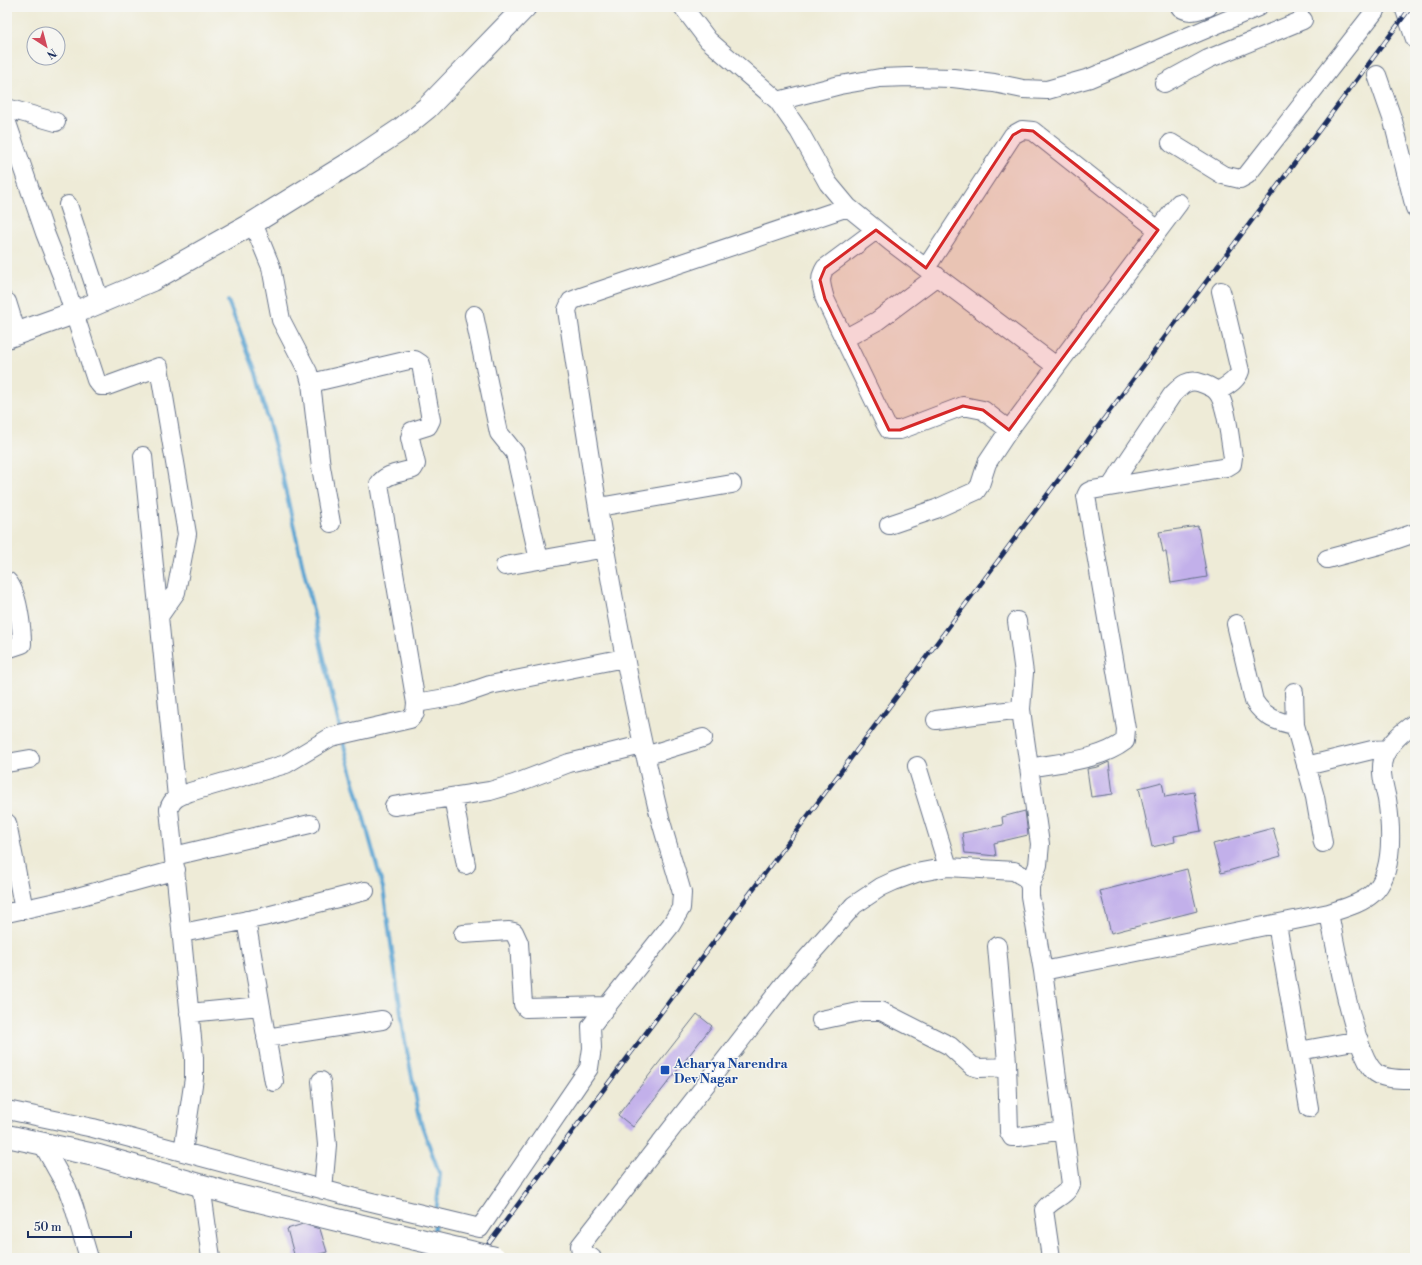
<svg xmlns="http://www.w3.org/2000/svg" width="1422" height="1265" font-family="'Libre Bodoni',serif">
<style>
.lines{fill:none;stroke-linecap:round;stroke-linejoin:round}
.stream{stroke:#5ba4d2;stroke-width:4}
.building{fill:#c2b0ea}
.minor-casing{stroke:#657188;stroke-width:20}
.major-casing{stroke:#657188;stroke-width:24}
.minor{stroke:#fff;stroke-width:18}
.major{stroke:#fff;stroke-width:22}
.rail-casing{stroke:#1b2f5e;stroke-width:4.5}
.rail{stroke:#f6f6f2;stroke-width:3;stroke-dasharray:9;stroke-linecap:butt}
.major-bridge-casing{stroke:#657188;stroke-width:24;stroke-linecap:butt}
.major-bridge{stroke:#fff;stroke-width:22}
.marked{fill:#d62828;fill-opacity:0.2;stroke:#d62828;stroke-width:3;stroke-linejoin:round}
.transit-dot{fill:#1a4fb4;stroke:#f6f6f2;stroke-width:1.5}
.labels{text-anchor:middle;stroke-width:3;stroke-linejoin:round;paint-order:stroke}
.transit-label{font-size:13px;font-weight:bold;fill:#164399;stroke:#f6f6f2;text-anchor:start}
</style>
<rect width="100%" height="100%" fill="#f6f6f2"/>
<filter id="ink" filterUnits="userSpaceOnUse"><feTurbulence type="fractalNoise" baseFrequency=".025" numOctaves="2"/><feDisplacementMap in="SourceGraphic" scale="8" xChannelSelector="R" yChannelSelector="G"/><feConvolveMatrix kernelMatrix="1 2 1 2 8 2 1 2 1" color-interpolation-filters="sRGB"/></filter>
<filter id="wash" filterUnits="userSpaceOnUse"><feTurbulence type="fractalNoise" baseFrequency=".012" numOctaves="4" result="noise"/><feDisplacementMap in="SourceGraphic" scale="16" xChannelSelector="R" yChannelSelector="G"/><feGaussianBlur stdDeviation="0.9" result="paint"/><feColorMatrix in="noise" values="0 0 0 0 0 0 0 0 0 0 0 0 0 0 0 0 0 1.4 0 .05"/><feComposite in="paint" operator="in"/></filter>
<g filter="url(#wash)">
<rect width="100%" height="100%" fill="#eeebd7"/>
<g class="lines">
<path class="stream" d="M228 301 256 373 280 466 340 729
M342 738 383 888 405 1041 421 1123 440 1175 436 1213
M433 1237 435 1222
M431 1258 432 1250"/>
</g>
<g id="blocks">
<path class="building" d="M1198 526 1207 577 1171 583 1166 552H1163L1159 532Z
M1109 762 1113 794 1091 797 1087 769 1098 767Z
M1162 782 1165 797 1194 792 1201 831 1174 836 1175 842 1152 847 1139 788Z
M1025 811 1028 835 994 843 996 856 965 853 962 833 1003 825 1002 817Z
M1273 828 1281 856 1221 873 1213 844Z
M1187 869 1197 911 1111 933 1100 891Z
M697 1014 712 1026 633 1127 618 1115Z
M303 1224 320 1229 327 1252 304 1258H295L287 1229Z"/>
</g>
</g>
<g filter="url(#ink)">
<use href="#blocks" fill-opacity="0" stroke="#657188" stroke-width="1"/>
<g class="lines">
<g class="minor-casing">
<path id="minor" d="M683 7 708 40 778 101 799 131 828 183 848 207 891 242 1056 366
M1180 7C1189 14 1197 10 1208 7
M1404 7 1415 39
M1377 75 1393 121 1415 208
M1164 83 1208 59 1303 20
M778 101 840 85 880 78 909 77 953 78 994 83 1023 89 1047 90 1090 78 1258 7
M7 108 56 122
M7 123 45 233 62 276 96 380 101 386H107L159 367 187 534 176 592 160 615
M1171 143 1223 175 1240 179 1247 175 1378 7
M68 205 100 302
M253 223 271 267 281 320 308 372 311 383 321 467 331 523
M876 230 825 268C818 279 822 287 825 299L886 425 889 430H900L963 406 983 410 1009 430
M926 268 1013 135 1022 130 1033 131 1158 230
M7 302 17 334
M474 315 499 433 515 453 539 560
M844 339 877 321 937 276
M1217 392C1226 386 1237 381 1240 371L1221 291
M143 456 177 797
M599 507 732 484
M889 525 936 509 976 491 980 485 987 463 1009 430 1179 203
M1327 559 1383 544 1415 533
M505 566 606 548
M7 581C18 591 22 629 22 644L7 649
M1017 621 1024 673 1021 709 1023 725 1040 844 1038 865 1030 886V896L1043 971 1071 1184C1066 1197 1051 1199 1044 1210L1051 1258
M1236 624 1254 701C1264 717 1277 722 1295 725
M1294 692 1295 725 1315 797 1323 843
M416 703 458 696 490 685 624 658
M936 720 1021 709
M1415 723C1402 732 1390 742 1384 757 1379 769 1384 786 1387 799 1391 825 1395 873 1373 893 1361 904 1344 908 1329 913 1335 943 1354 1056 1376 1073 1386 1080 1403 1079 1415 1079
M645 756 703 738
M7 763 30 759
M917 766 948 867
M1306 766 1372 750 1388 749
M1029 768C1060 762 1099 761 1125 741L1126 729 1086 496 1088 492 1092 490 1227 467 1232 464 1233 457C1230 442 1227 403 1217 392 1213 387 1206 385 1201 383 1188 378 1181 386 1172 395L1111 486
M453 797 466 865
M394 806 490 791 514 784 569 763 642 745
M7 823 24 910
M174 856 310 824
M7 913 74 898 176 870
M246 920 274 1082
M1277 924 1309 1108
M182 933 263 917 365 891
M463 934 509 931 514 932 519 943 523 1004 526 1008 607 1006
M997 946 1007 1062 1009 1132 1012 1137H1018L1063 1130
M1043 971 1329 913
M189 1013 261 1006
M821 1020 863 1011H881L950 1046 972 1066 979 1068 1007 1067
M266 1038 382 1020
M1299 1051 1359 1040
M321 1081 327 1145 323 1190
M7 1110 93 1128 355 1198 480 1228 589 1068 592 1048 591 1026 671 925 681 908 682 893C674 864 664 835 657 806 618 643 592 476 567 310L571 301 581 297 848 207
M42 1143 67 1188 74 1207 89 1258
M183 1152 194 1078V1058L169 809C172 798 180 796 190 792L286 764 331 737 410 719 415 713 416 703 379 484C386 473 402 473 413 469L416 464 410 438 412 431 428 426 431 420 421 364 415 360H409L311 383
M201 1185 211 1258
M592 1258 581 1252 580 1246 785 983 854 905 881 887 894 881 916 873 948 867 1014 871 1026 878 1030 886"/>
</g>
<g class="major-casing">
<path id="major" d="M7 337 74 313 152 280 253 223 358 158 400 130 427 108 525 7
M7 1136 99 1156 238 1196 416 1239"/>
</g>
<use href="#minor" class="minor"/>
<use href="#major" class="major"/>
<g class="rail-casing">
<path id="rail" d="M478 1258 1411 7"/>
</g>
<use href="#rail" class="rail"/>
<g class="major-bridge-casing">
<path id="major-bridge" d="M416 1239 495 1258"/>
</g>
<use href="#major-bridge" class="major-bridge"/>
</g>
</g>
<path class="marked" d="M1022 130 1033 131 1158 230 1009 430 983 410 963 406 900 430H889L825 299 820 280 825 268 876 230 926 268 1013 135Z"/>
<rect class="transit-dot" x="660" y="1065" width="10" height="10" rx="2"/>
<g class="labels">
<g class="transit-label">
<text x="674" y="1068">Acharya Narendra<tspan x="674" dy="15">Dev Nagar</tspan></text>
</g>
</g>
<rect width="1422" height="1265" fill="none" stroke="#f6f6f2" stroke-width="24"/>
<g transform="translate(46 46) rotate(144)"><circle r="19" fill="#f6f6f2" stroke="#9ea6b7"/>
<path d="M0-3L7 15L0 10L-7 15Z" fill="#d1495b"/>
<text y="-6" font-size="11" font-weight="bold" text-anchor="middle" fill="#1b2f5e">N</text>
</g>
<path d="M28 1231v6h103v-6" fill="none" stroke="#1b2f5e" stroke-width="2"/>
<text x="34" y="1231" font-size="12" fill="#1b2f5e" stroke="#f6f6f2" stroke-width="3" paint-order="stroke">50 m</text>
</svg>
